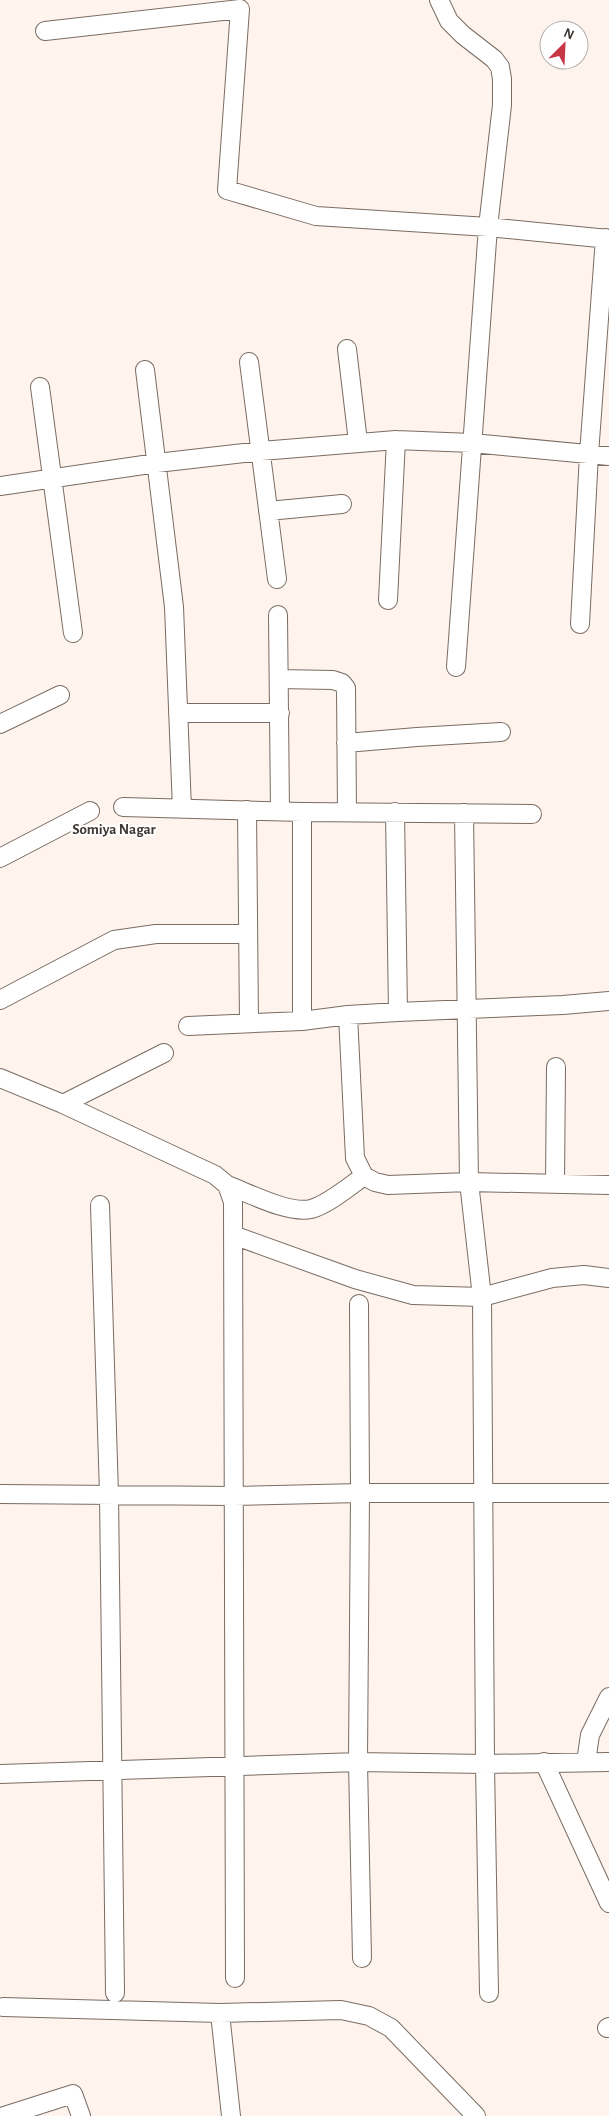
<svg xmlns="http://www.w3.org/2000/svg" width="609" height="2116" font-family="'Alegreya Sans',sans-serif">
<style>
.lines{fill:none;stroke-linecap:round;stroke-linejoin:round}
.minor-casing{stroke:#796c62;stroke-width:20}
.minor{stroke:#fff;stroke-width:18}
.labels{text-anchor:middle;stroke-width:4;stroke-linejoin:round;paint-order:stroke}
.neighbourhood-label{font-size:15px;font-weight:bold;fill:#3f3935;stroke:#fff}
</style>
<rect width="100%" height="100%" fill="#fef4ed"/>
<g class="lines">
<g class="minor-casing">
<path id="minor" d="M439 0 449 21 463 35 494 59 500 67 502 79V105L488 227 456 667
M45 31 240 9 227 190 316 216 488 227 609 239
M347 349 358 442
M249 362 277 579
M145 370 174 607 182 809
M40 387 73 633
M0 486 157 463 261 451 396 440 472 443 609 456
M268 511 342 504
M388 600 396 440
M278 615 280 811
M580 624 589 454 605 238
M279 679 333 680 342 683 346 688 347 812
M178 713H280
M0 724 60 695
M346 743 417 737 501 732
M123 807 302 812 532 814
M247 810 249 1023
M395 812 398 1012
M464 813 469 1182 482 1297 485 1764 489 1993
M0 858 90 811
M0 1000 114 940 156 934H248
M348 1015 355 1158 364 1176 375 1182 388 1185 469 1182 609 1185
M302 1021V812
M188 1026 302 1021 348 1015 398 1012 563 1005 609 1001
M0 1078 63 1104 164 1053
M63 1104 215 1175 227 1185 233 1202 235 1978
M555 1184 556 1067
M227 1185C249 1193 288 1214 311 1209 327 1205 350 1186 364 1176
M100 1205 109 1494 115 1993
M233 1235 355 1279 413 1295 482 1297 552 1278 584 1275 609 1278
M359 1304 360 1493 358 1762 362 1958
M0 1494 234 1496 360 1493H609
M544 1762 609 1903
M586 1762 590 1735 609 1697
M0 1774 358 1762 485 1764 609 1762
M3 2007 220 2013 341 2010 369 2016 391 2028 476 2116
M220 2013 231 2116
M607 2028 609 2027
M4 2116 73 2094 81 2116"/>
</g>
<use href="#minor" class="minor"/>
</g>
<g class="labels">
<g class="neighbourhood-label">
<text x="114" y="834">Somiya Nagar</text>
</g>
</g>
<g transform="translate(564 45) rotate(24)"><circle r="24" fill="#ffffff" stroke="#b2b0ae"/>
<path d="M0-4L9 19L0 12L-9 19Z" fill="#c63644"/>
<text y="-8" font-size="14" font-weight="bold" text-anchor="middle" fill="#3f3935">N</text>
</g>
</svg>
